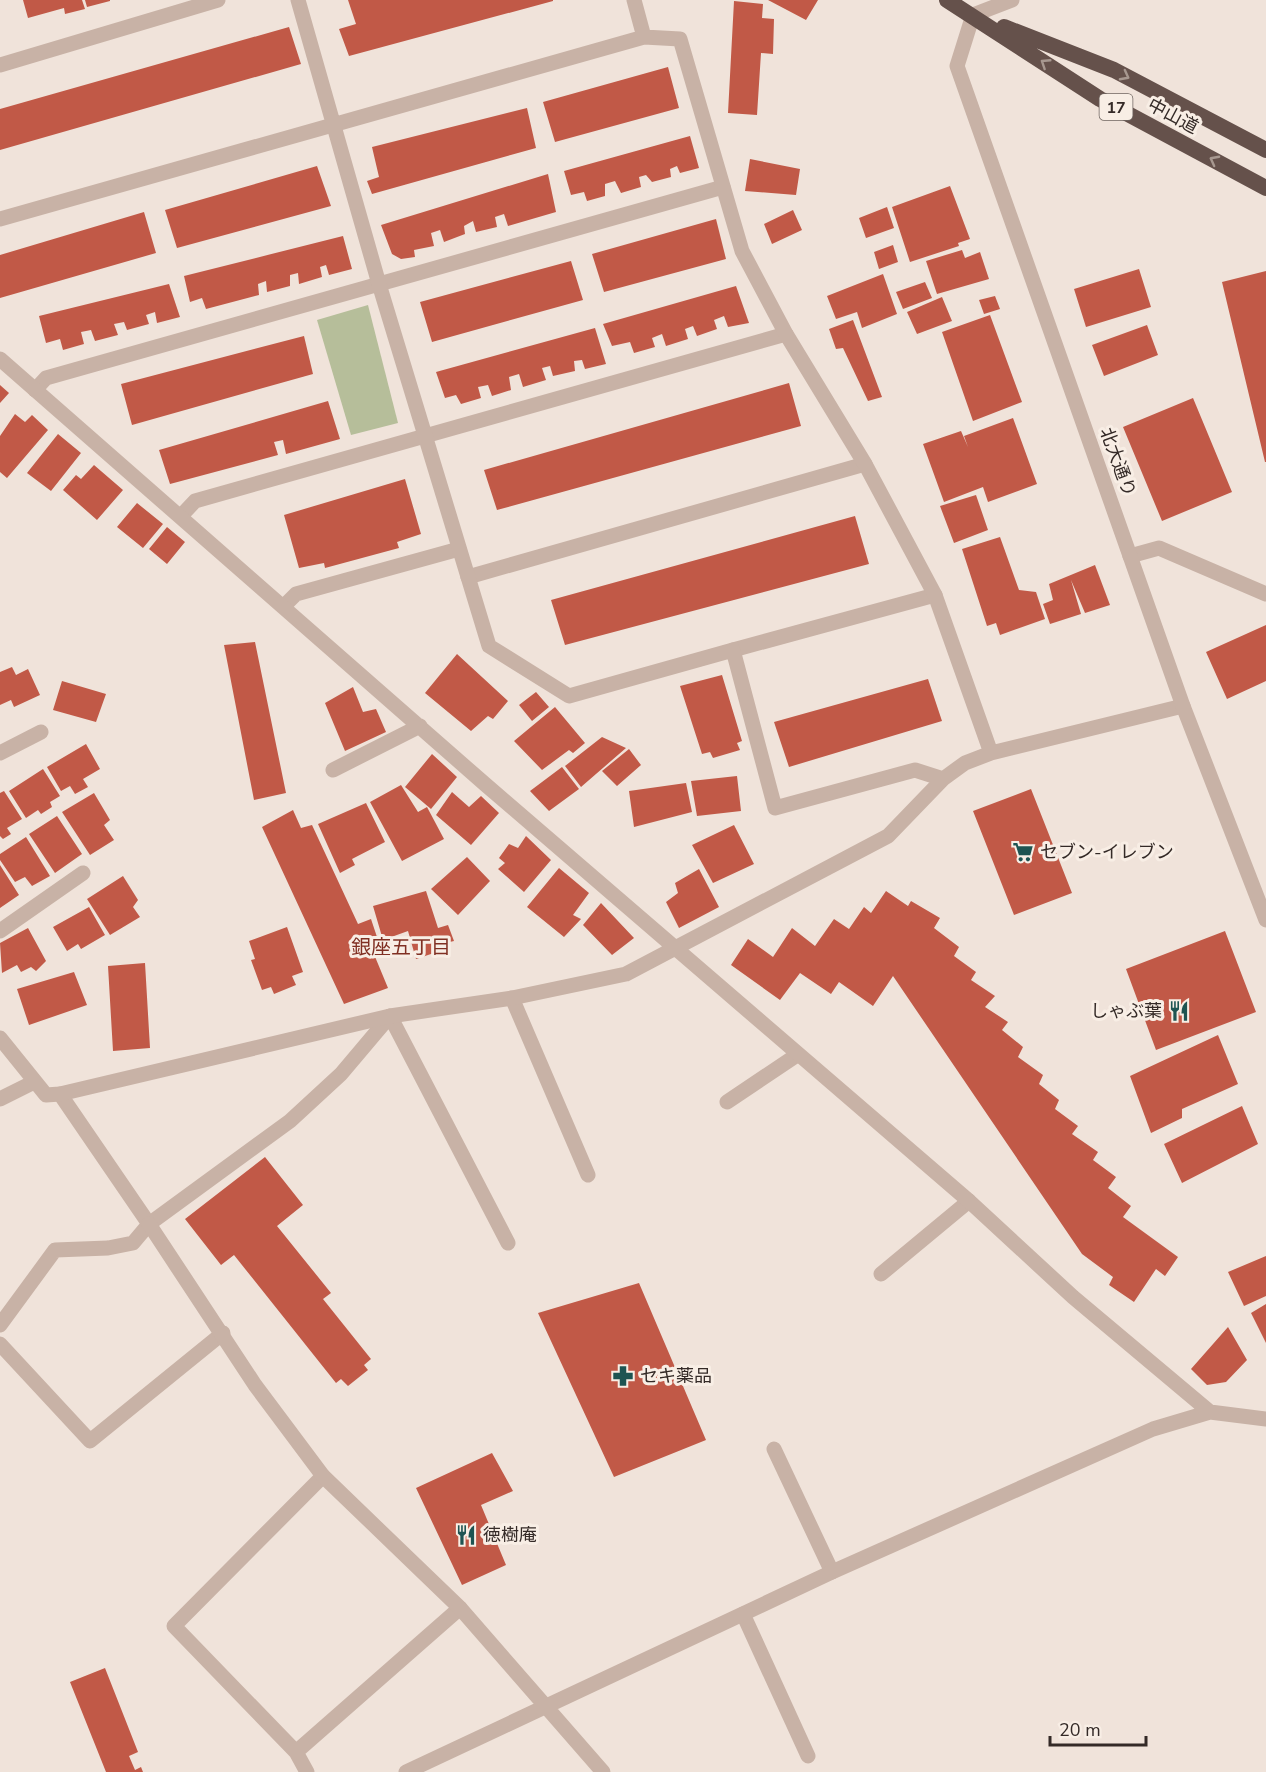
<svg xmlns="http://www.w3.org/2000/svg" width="1266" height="1772" font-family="'Nunito Sans','Noto Sans JP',sans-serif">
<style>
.green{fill:#b6be9a}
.building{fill:#c15947}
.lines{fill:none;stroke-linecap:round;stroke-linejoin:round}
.service{stroke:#c8b2a6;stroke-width:15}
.minor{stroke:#c8b2a6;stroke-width:15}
.tertiary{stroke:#c8b2a6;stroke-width:15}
.trunk{stroke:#65514b;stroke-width:16}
.oneway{stroke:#a79890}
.labels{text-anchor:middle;stroke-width:6;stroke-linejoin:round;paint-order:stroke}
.shield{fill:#f8eee5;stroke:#6f6560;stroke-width:1.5}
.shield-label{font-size:16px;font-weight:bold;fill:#342a27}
.street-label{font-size:18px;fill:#342a27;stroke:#f8eee5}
.poi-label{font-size:18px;fill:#342a27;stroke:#f8eee5;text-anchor:start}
.neighbourhood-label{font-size:20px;fill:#803023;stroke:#f8eee5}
</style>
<rect width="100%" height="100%" fill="#f0e3da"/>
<path class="green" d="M368 305 398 423 351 435 317 320Z"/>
<path class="building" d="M23 0H82L85 9 65 14 64 8 28 18Z
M85 0H110V1L87 7Z
M348 0H553V1L349 56 339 29 356 24Z
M768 0H818L806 20Z
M734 1 763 4 762 18 774 19 773 54 761 53 757 115 728 113Z
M289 27 301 64 0 150V109Z
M668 67 679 108 555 142 543 102Z
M527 108 536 148 372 194 367 181 379 177 372 147Z
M690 136 699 168 680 173 677 166 670 169 671 177 652 182 646 175 639 177 641 187 621 193 615 181 605 184V196L587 201 584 192 571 195 564 171Z
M750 159 800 169 796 195 745 191Z
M317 166 331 206 177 248 165 210Z
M548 174 556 212 508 226 504 214 495 217 497 227 476 232 473 221 464 226 465 234 444 242 440 230 431 233 434 246 414 250 415 257 401 259 392 254 381 225Z
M950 186 970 239 958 243 959 246 910 262 892 207Z
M887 207 894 228 866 238 859 218Z
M793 210 802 230 772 244 764 224Z
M144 212 156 253 0 298V255Z
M716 219 726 259 604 292 592 254Z
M343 236 352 269 329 275 326 265 320 267 322 277 299 284 298 273 290 275V286L267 292 266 281 258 284 259 295 206 309 202 298 190 302 184 276Z
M893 245 898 262 879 269 874 252Z
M962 250 965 258 980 252 989 279 937 294 926 261Z
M571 261 583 300 432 342 420 302Z
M1139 269 1151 307 1086 327 1074 289Z
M1266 271V462H1265L1222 282Z
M883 274 897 314 862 328 857 312 836 319 827 296Z
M925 282 932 298 903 309 896 292Z
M169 284 180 317 157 323 155 312 146 315 149 324 127 330 124 322 114 324 118 335 95 341 91 330 81 332 84 344 63 350 60 339 46 343 39 316Z
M736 286 749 323 728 327 724 316 714 320 717 329 697 336 693 326 685 329 688 339 666 346 662 334 652 338 655 347 634 353 630 342 612 346 603 324Z
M995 296 1000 309 984 314 979 300Z
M942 297 952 321 917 334 907 312Z
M990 315 1022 402 973 421 942 332Z
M853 320 882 397 868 401 843 348 836 349 829 329Z
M1147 325 1158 355 1104 376 1092 345Z
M595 328 606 364 585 369 582 360 574 361 575 371 553 376 550 366 542 368 546 380 523 387 519 374 509 377 511 390 492 396 488 385 478 387 481 398 461 404 456 395 445 398 436 372Z
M304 336 313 374 132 425 121 384Z
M789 383 801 426 497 510 484 470Z
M0 385 9 393 0 403Z
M1193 398 1232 492 1162 521 1123 427Z
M328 401 340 439 286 454 283 440 274 442 278 455 170 484 159 450Z
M15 414 25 422 32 415 48 430 7 478 0 472V436Z
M1013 418 1037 484 988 502 983 487 944 502 923 444 961 431 968 447 964 436Z
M58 434 81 453 51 491 27 473Z
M94 465 123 490 97 520 63 490 76 475 81 479Z
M405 479 421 534 397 542 399 548 325 568 324 563 299 568 284 515Z
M976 495 988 530 954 543 940 506Z
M137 503 163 524 143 548 117 527Z
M855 516 869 564 565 645 551 600Z
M167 527 185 542 167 564 149 549Z
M1000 537 1019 590 1036 592 1045 619 1000 635 996 623 987 626 962 549Z
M1095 565 1110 605 1085 613 1071 580 1081 614 1050 624 1043 604 1053 600 1049 584Z
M1266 625V681L1227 699 1206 652Z
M255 642 286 793 254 800 224 645Z
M457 654 508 701 493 719 488 716 471 731 425 693Z
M12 667 16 675 28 669 40 695 14 707 11 700 0 705V672Z
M722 675 742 741 737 743 740 750 713 758 710 752 702 754 680 686Z
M928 679 942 721 789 767 774 722Z
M62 681 106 694 96 722 53 710Z
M353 687 363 712 376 709 386 732 345 751 325 703Z
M536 692 549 707 532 721 519 705Z
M555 707 585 743 573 753 569 750 542 770 514 741Z
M602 737 626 748 581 787 565 766Z
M86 744 100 769 83 779 88 787 75 794 70 786 61 791 47 767Z
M629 749 641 765 617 786 602 771Z
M432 754 457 777 431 809 405 787Z
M562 767 579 789 549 811 530 791Z
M43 769 60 796 50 802 52 807 41 814 38 810 26 818 9 791Z
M737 776 741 811 697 816 691 781Z
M686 783 692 812 634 827 629 791Z
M401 785 418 812 427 807 444 839 402 861 370 802Z
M1031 789 1072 893 1014 915 973 811Z
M4 791 22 819 7 828 11 834 3 839 0 836V793Z
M452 792 469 807 481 796 499 813 471 845 436 815Z
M94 793 110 820 104 825 114 840 90 855 62 812Z
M366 803 385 842 352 859 355 865 340 873 318 824Z
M293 810 301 828 312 825 358 924 371 919 379 943 371 947 388 988 344 1004 262 827Z
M57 816 82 854 55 873 29 834Z
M734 825 754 864 713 883 692 845Z
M526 836 551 860 524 892 498 869 505 863 499 858 509 844 518 848Z
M26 837 50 876 32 886 25 877 15 882 0 860V854Z
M467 857 490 881 458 915 431 889Z
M0 865 19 895 0 908Z
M559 868 589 893 573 915 581 919 564 937 527 907Z
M699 869 719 907 679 928 666 902 678 893 675 883Z
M123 876 138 900 133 907 140 917 110 935 87 899Z
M426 891 438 928 448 925 454 941 441 944 443 950 416 959 408 931 383 940 373 906Z
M886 891 908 906 911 901 940 918 934 928 959 947 954 956 976 972 971 980 995 996 985 1007 1008 1022 1002 1030 1023 1047 1018 1057 1043 1075 1039 1084 1059 1100 1055 1109 1078 1126 1072 1134 1098 1152 1093 1160 1116 1177 1108 1188 1131 1206 1123 1217 1178 1257 1165 1276 1156 1269 1134 1302 1109 1285 1113 1277 1082 1254 893 976 873 1006 839 982 831 994 800 973 780 1000 731 965 748 939 773 957 792 928 815 946 834 919 849 929 864 907 871 913Z
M601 903 634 938 612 955 583 925Z
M89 907 105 935 81 949 78 944 67 951 53 927Z
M287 927 303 972 292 976 296 985 274 994 271 987 262 990 251 960 255 959 249 941Z
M28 928 46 961 36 971 31 967 21 972 17 965 2 973 0 943Z
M1225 931 1256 1012 1156 1050 1126 969Z
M145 963 150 1048 113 1051 108 966Z
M74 972 87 1005 29 1025 17 989Z
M1218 1035 1238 1084 1182 1109V1118L1151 1133 1130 1076Z
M1242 1106 1258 1144 1182 1183 1164 1144Z
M265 1157 303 1205 277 1226 331 1293 323 1299 371 1359 364 1365 368 1370 348 1386 341 1379 336 1383 234 1255 221 1265 185 1219Z
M1266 1256V1296L1244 1306 1228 1272Z
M639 1283 706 1440 614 1477 538 1313Z
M1266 1304V1343L1251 1313Z
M1228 1327 1247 1360 1226 1382 1207 1385 1191 1369Z
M492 1453 513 1491 481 1505 506 1565 462 1585 416 1488Z
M105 1668 138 1752 129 1756 135 1770 141 1767 143 1772H106L70 1682Z"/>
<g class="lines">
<path class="service" d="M35 390 46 378 723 187
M181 516 195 501 786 334
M468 577 865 464
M284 606 296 594 459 549
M733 650 935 595
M0 753 41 732
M0 931 83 873
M512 998 588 1175
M60 1094 149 1224
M727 1102 797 1055
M881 1274 969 1201
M0 1325 55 1250 108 1248 133 1243 149 1224 290 1121 341 1074 390 1016 508 1243
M0 1344 90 1441 223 1333
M774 1449 832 1572
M323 1476 174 1626 296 1752 460 1608
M743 1614 808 1756
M296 1752 307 1772"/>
<path class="minor" d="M298 0 379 284 489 646 569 696 733 650 775 808 915 770 943 779
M634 0 644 37 680 39 742 251 786 334 865 464 935 595 991 753
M0 219 644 37
M0 359 486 785 969 1201 1073 1297 1210 1412
M1130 556 1159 548 1266 594
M333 770 420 726
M0 1038 46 1095 60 1094 390 1016 512 998 626 974 888 836 943 779 965 763 991 753 1183 706
M0 1099 34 1082
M149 1224 255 1385 323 1476 460 1608 603 1772
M406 1772 832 1572 1153 1429 1210 1412 1266 1419"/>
<path class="tertiary" d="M1012 0 973 15 957 66 1183 706 1266 920
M0 65 218 0"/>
<path class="trunk" d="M947 0 1100 99 1266 188
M1004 27 1114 70 1266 150"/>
</g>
<defs><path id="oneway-chevron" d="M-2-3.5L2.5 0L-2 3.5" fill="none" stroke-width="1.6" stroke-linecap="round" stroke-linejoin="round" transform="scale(1.5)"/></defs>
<g class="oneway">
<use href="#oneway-chevron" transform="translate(1045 63) rotate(-147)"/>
<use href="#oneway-chevron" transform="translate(1125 76) rotate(28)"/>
<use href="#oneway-chevron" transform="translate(1214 160) rotate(-152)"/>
</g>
<defs>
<g id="supermarket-bare" transform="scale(1.62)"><path d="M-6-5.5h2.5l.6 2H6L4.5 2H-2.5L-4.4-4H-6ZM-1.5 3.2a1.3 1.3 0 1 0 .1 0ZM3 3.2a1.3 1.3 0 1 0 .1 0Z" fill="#1e5452" stroke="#f8eee5" stroke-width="2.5" paint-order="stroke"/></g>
<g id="restaurant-bare" transform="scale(1.62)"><path d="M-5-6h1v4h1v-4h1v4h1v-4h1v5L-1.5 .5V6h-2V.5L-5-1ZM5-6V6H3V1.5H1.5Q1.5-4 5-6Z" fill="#1e5452" stroke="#f8eee5" stroke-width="2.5" paint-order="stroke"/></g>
<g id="pharmacy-bare" transform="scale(1.62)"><path d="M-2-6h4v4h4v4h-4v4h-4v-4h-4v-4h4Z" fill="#1e5452" stroke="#f8eee5" stroke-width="2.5" paint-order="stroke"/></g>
</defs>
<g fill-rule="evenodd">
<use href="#supermarket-bare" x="1023" y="852"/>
<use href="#restaurant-bare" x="1179" y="1011"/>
<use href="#pharmacy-bare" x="623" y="1376"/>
<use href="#restaurant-bare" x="466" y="1535"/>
</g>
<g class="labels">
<rect class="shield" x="1099.5" y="94" width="33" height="26" rx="4.5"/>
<g class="shield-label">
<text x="1116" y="113">17</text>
</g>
<g class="street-label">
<text transform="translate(1173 116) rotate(28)" y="6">中山道</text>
<text transform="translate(1118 462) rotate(70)" y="6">北大通り</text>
</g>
<g class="poi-label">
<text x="1040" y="858">セブン-イレブン</text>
<text x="1162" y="1017" text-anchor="end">しゃぶ葉</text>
<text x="640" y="1382">セキ薬品</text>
<text x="483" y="1541">徳樹庵</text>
</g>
<g class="neighbourhood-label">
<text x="401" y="954">銀座五丁目</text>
</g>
</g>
<path d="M1050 1736v9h96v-9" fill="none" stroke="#342a27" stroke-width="3"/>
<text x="1059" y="1736" font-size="18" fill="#342a27" stroke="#f8eee5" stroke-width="4.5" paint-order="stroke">20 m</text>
</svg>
